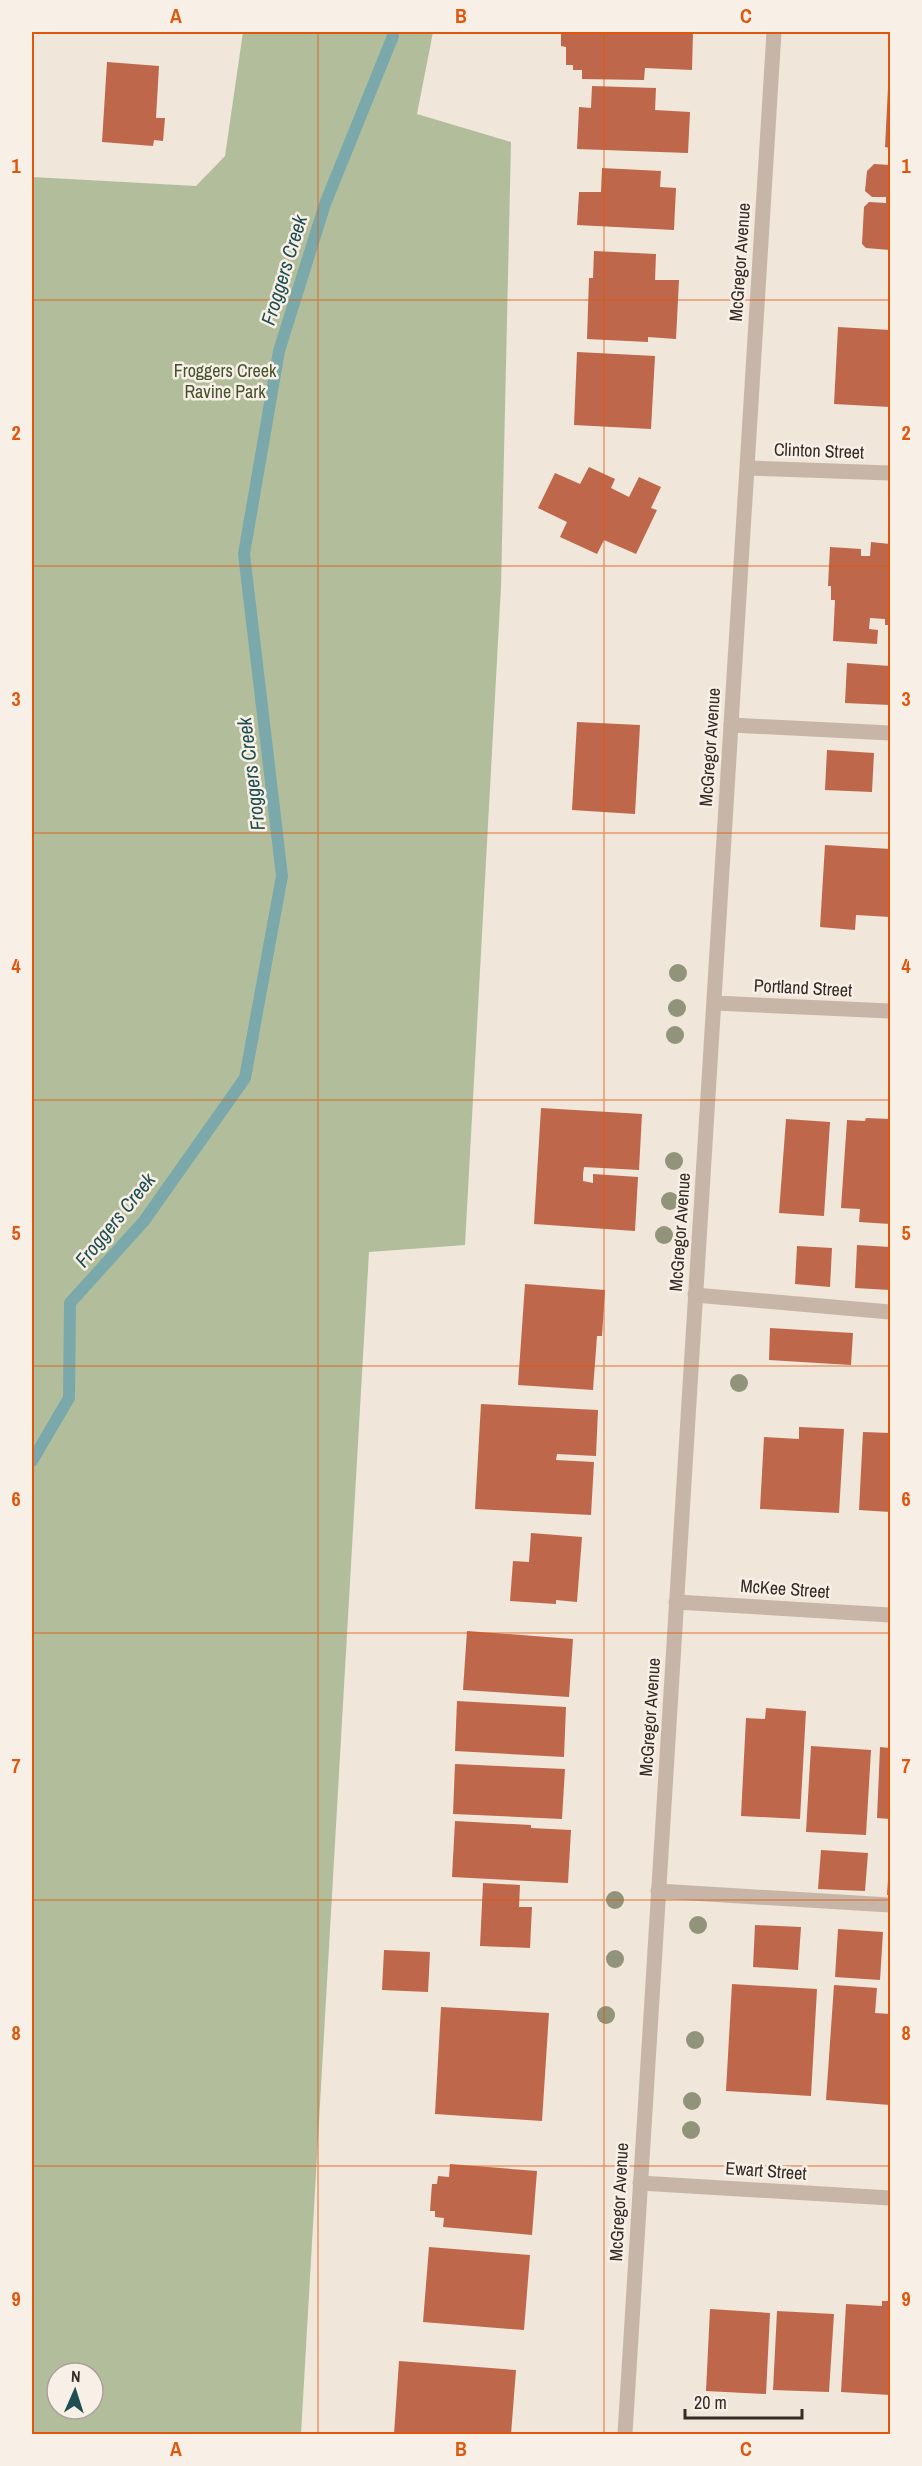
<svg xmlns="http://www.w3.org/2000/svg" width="922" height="2466" font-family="'Archivo Narrow',sans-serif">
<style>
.green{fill:#b2be9b;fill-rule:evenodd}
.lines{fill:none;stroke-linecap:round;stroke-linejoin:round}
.stream{stroke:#7ba9ab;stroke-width:12}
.building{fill:#be674a}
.service{stroke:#c7b6a7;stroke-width:15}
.minor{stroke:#c7b6a7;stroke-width:15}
.tree{fill:#91947a}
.grid{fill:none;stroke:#df570d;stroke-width:1.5;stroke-opacity:0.55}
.labels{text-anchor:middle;stroke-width:5;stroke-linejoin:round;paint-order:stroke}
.street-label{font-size:18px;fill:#342b27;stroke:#f8f0e6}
.park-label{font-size:18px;fill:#43512c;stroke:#f8f0e6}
.water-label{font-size:20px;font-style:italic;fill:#1f4f53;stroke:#f8f0e6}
.neatline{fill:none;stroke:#df570d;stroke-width:2}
.grid-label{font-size:20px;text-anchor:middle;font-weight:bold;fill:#df570d}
</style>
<rect width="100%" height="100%" fill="#f0e6da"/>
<path class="green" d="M243 32H433L417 114 511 142 501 587 465 1245 369 1252 301 2434H32V177L196 186 225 156ZM57 2373H93V2409H57Z"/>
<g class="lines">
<path class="stream" d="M32 1461 69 1398 70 1303 144 1221 245 1078 282 876 244 554 279 351 325 204 393 36 392 32"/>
</g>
<path class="building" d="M561 32H693L692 70 645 68 644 80 582 79V70H573V65H566V47L561 46Z
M107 62 159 66 156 118H165L163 141 154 140 153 146 102 142Z
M889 68H890V148L885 147Z
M592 86 656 88 655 110 690 112 688 153 577 149 579 107 591 108Z
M874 164 890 165V250L866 248 862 244 864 207 869 202 886 203V197H872L865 191 867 171Z
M602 168 661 171 660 187 676 188 674 230 577 225 579 192H601Z
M594 251 656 254 655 280H679L676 339 648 337V342L587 339 589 278H593Z
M838 327 890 330V407L834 404Z
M577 352 655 356 651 429 574 425Z
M589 467 615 479 611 488 629 497 639 477 661 487 651 508 657 510 636 554 604 540 597 554 560 537 567 522 538 508 555 473 580 484Z
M871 542 890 544V625H885V619L870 618 869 629 878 630 877 644 833 641 835 600H831V586H828L830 547 861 549V556H870Z
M847 663 890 666V705L845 703Z
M577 722 640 725 635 814 572 810Z
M827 750 874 753 872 792 825 790Z
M825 845 890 849V917L856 915 855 930 820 927Z
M541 1108 642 1114 639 1170 584 1167 583 1174V1181L593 1183V1174L638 1177 635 1231 534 1224Z
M866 1118 890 1119V1224L859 1222 860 1209 841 1208 847 1120 865 1121Z
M786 1119 830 1122 824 1216 779 1213Z
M857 1245 890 1247V1290L855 1288Z
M797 1246 832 1248 830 1287 795 1284Z
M525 1284 605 1290 602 1336H597L593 1390 518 1385Z
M770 1328 853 1333 851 1365 769 1360Z
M481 1404 598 1410 596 1456 557 1454 556 1460 594 1462 591 1515 475 1509Z
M799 1427 844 1429 839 1513 760 1509 764 1437 799 1439Z
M863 1432 890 1433V1512L859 1510Z
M531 1533 582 1537 577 1602 556 1600V1604L510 1601 513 1561 529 1562Z
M467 1631 573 1639 569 1697 463 1690Z
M457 1701 566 1707 564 1757 455 1751Z
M766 1708 806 1711 800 1819 741 1816 746 1718 765 1719Z
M811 1746 871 1750 866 1835 806 1832Z
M880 1747 890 1748V1819L877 1818Z
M455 1764 565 1769 562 1819 453 1814Z
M455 1821 531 1825V1828L571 1830 568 1883 452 1877Z
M821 1850 868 1853 865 1891 818 1889Z
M889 1864H890V1895H887Z
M483 1883 520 1885 519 1907H532L530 1948 480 1946Z
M755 1925 801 1927 798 1970 753 1967Z
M838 1929 883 1932 880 1980 835 1977Z
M384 1950 430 1952 428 1992 382 1990Z
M732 1984 817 1989 811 2096 726 2091Z
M834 1985 877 1988 875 2013 890 2014V2105L826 2100Z
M441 2007 549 2013 542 2121 435 2114Z
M450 2164 537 2171 532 2235 443 2227 444 2218 435 2217V2211H430L432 2184H437L438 2176 449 2177Z
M429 2247 530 2255 524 2330 423 2322Z
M882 2301H890V2395L841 2392 846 2304 882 2306Z
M710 2309 770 2313 766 2394 706 2391Z
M777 2311 834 2314 829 2392 773 2390Z
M399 2361 516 2370 511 2434H394Z"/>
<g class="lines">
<path class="service" d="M731 725 890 733
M695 1295 890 1312
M658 1891 890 1905"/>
<path class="minor" d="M747 468 890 473
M714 1003 890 1011
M676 1602 890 1615
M640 2183 890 2198
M625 2434 774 32"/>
</g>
<g class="tree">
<circle cx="678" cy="973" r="9"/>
<circle cx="677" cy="1008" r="9"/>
<circle cx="675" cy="1035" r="9"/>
<circle cx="674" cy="1161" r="9"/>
<circle cx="670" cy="1201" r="9"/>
<circle cx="664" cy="1235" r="9"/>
<circle cx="739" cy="1383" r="9"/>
<circle cx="615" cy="1900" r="9"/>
<circle cx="698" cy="1925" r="9"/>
<circle cx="615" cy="1959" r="9"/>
<circle cx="606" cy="2015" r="9"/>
<circle cx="695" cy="2040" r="9"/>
<circle cx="692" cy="2101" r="9"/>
<circle cx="691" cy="2130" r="9"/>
</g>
<path class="grid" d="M318 32V2434M604 32V2434M32 300H890M32 566H890M32 833H890M32 1100H890M32 1366H890M32 1633H890M32 1900H890M32 2166H890"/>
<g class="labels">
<g class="street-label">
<text transform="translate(740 262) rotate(-86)" y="6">McGregor Avenue</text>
<text transform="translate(819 451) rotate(2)" y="6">Clinton Street</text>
<text transform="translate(710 747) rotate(-86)" y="6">McGregor Avenue</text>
<text transform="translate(803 988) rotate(3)" y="6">Portland Street</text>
<text transform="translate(680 1232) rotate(-86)" y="6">McGregor Avenue</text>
<text transform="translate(785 1589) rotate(4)" y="6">McKee Street</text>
<text transform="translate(650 1717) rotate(-86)" y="6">McGregor Avenue</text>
<text transform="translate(766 2171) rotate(4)" y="6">Ewart Street</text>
<text transform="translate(619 2202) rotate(-87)" y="6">McGregor Avenue</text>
</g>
<g class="park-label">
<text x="225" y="377">Froggers Creek<tspan x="225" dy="21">Ravine Park</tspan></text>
</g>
<g class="water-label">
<text transform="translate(284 270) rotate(-73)" y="7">Froggers Creek</text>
<text transform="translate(251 774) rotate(-97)" y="7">Froggers Creek</text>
<text transform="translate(115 1220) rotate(-51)" y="7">Froggers Creek</text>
</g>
</g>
<rect width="922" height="2466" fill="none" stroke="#f8f0e6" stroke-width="66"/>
<g transform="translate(75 2391) rotate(3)"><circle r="28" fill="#f8f0e6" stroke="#aaa19a" stroke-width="1.5"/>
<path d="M0-4.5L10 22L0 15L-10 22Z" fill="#1f4f53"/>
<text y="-9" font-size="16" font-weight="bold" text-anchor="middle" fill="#342b27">N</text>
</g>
<path d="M685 2409v9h117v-9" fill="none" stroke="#342b27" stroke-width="3"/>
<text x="694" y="2409" font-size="18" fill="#342b27" stroke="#f8f0e6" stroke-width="4.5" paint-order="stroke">20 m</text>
<rect x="33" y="33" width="856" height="2400" class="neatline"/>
<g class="grid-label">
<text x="176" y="23">A</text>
<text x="461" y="23">B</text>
<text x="746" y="23">C</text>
<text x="16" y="173">1</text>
<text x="906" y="173">1</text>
<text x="16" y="440">2</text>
<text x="906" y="440">2</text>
<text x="16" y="706">3</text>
<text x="906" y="706">3</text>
<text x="16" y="973">4</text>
<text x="906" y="973">4</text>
<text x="16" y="1240">5</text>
<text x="906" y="1240">5</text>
<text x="16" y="1506">6</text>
<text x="906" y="1506">6</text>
<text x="16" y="1773">7</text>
<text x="906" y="1773">7</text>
<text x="16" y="2040">8</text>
<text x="906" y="2040">8</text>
<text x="16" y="2306">9</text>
<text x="906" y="2306">9</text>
<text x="176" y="2456">A</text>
<text x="461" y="2456">B</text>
<text x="746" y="2456">C</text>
</g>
</svg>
